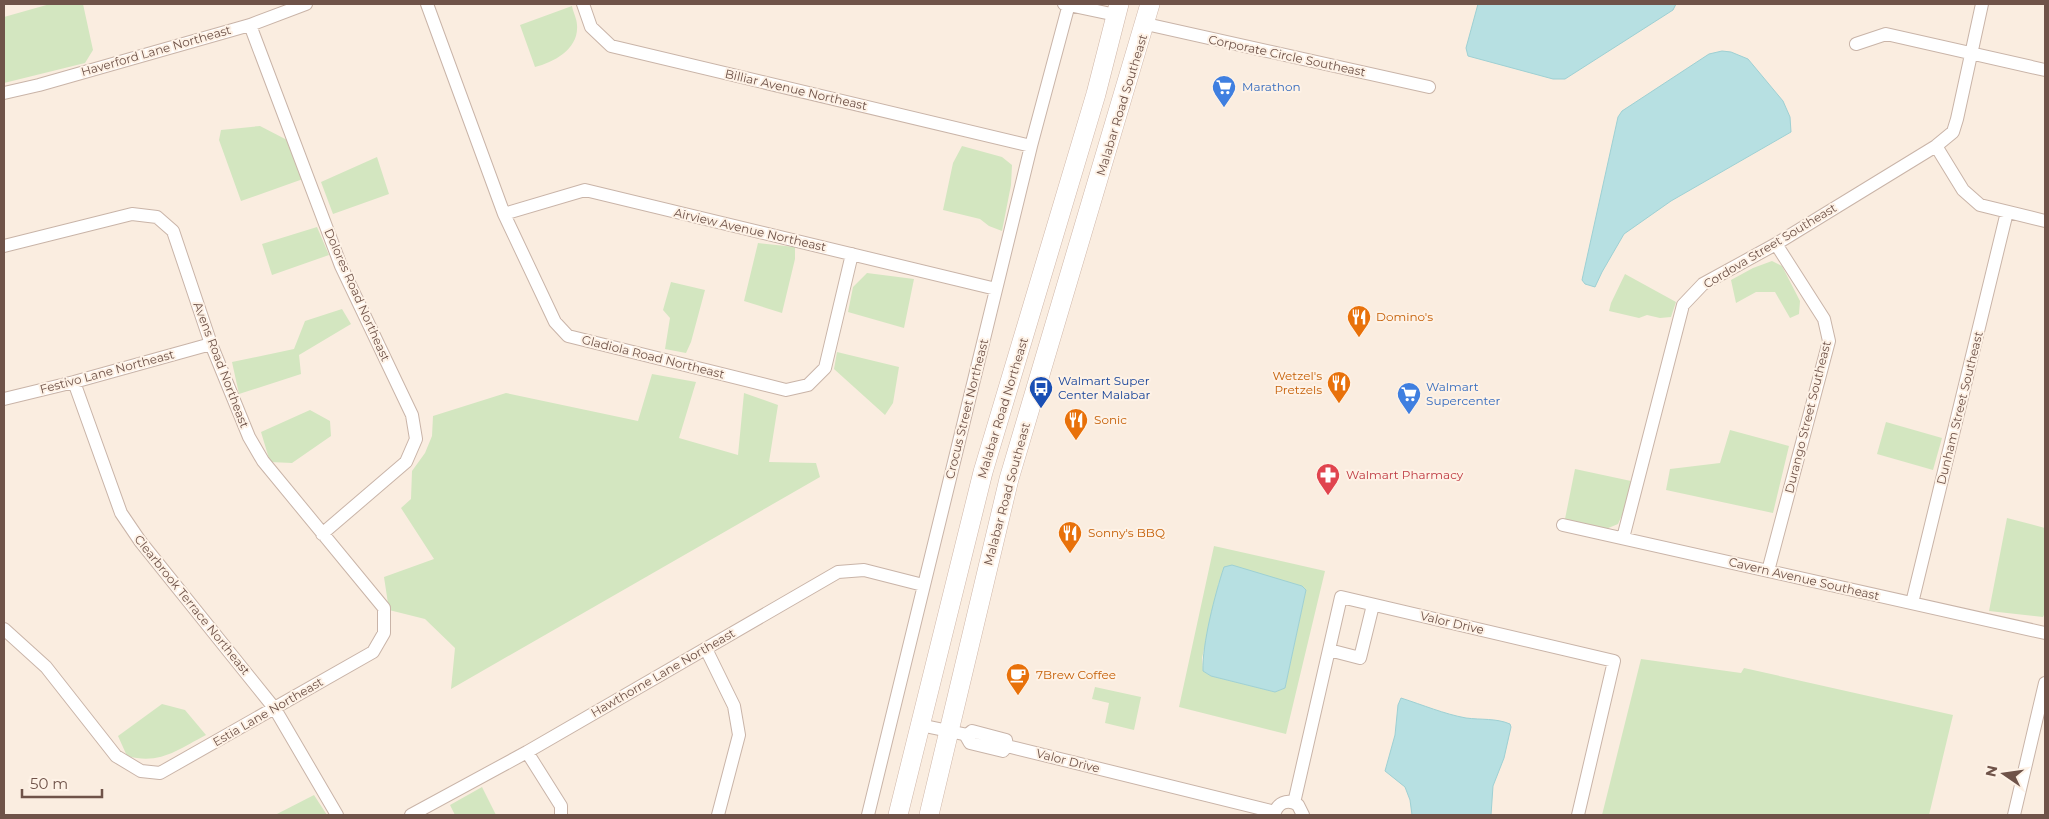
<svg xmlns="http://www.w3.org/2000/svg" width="2049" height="819" font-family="Montserrat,sans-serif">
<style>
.green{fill:#d3e6c0;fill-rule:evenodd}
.water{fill:#b7e0e2;stroke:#9ed0d3}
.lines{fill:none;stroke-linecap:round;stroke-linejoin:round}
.street-casing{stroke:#c9b4a8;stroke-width:14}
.secondary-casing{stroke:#cfb6a8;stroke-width:20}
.street{stroke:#fff;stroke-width:12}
.secondary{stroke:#fff;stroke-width:19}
.labels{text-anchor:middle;stroke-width:4;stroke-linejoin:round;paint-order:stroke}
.street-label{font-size:12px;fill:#6f5349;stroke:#fef2e6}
.shop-label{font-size:12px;fill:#366cbe;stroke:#fef2e6;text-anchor:start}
.food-label{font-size:12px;fill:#c56008;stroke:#fef2e6;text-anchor:start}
.transit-label{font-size:12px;fill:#164399;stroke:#fef2e6;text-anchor:start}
.health-label{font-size:12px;fill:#be3a42;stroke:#fef2e6;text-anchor:start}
</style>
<rect width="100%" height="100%" fill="#faede0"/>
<path class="green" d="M50 4H83L93 50 85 63 4 83V17Z
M572 6C573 12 577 19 577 25 579 49 554 62 535 67L520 25Z
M260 126 289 141 303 179 241 201 219 140 221 130Z
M962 146 1002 157 1012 165 1011 185 1002 231 989 226 980 219 943 210 953 163Z
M377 157 389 194 333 214 321 182Z
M317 227 329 255 272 275 262 244Z
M758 243 795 247V259L782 313 744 301Z
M1772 261 1782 266 1800 301 1799 314 1790 318 1775 292H1756L1736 303 1731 280 1753 268Z
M867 273 914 279 904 328 848 312 853 287Z
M1625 274 1676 302 1671 317 1660 318 1647 315 1639 318 1609 311 1611 303Z
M671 282 705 290 691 342 686 353 665 349 670 318 663 310Z
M342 309 351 324 299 355 301 374 239 394 232 362 294 349 305 321Z
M837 352 899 367 893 403 885 415 834 369Z
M652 374 696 382 679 438 738 455 744 393 778 405 769 462 816 463 820 477 451 689 455 648 425 619 389 610 384 577 434 559 401 508 411 499 412 471 425 453 432 436 433 416 506 393 638 421Z
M310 410 330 421 331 436 292 463 270 462 261 432Z
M1886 422 1942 438 1933 470 1877 454Z
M1730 430 1789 446 1773 513 1666 490 1670 469 1720 463Z
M1575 469 1631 481 1626 506 1618 524 1606 529 1565 519Z
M2007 518 2045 528V613L2043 617 1989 611Z
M1214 546 1325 571 1286 734 1179 707ZM1219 582 1306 590 1285 688 1275 692 1211 676 1203 671 1202 658Z
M1641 659 1741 673 1744 668 1953 715 1929 815H1602Z
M1095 687 1141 697 1134 730 1105 723 1109 703 1092 699Z
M162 704 185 710 206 735C177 750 160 765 127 756L118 736Z
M482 787 496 815H455L450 805Z
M314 795 327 815H275Z"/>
<path class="water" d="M1478 4H1676L1673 10 1565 79H1553L1468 56 1466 48Z
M1722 51 1731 52 1748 59 1783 101 1790 117 1791 132 1671 201 1624 234 1602 272 1595 287 1585 284 1582 280 1618 117 1622 111 1709 54Z
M1232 565 1302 586 1306 590 1285 688 1275 692 1211 676 1203 671C1202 644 1215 594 1224 567Z
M1401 698C1423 705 1444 714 1466 718 1481 720 1496 718 1510 724L1511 727 1504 758 1493 786 1491 815H1412L1410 800 1405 787 1385 771 1395 735 1398 705Z"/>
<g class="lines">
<g class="street-casing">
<path id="street" d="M427 4 504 214 555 322 568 336 786 390 808 385 825 368 852 254
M583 4 591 27 611 46 1031 146
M1064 4 1116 15
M1146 24 1429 87
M250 25 341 266 412 415 416 439 406 462 322 534
M1856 44 1886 34 2045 70
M4 93 39 85 250 25 306 4
M1936 146 1963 190 1980 205 2045 221
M504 214 585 190 996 289
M4 246 132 214 157 217 173 231 211 344 249 437 263 461 384 608V633L373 652 160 773 141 771 116 756 46 667 4 629
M74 382 121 513 140 541 275 709 337 815
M4 399 74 382 211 344
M1563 525 2045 633
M1623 538 1683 305 1703 284 1776 244 1936 146 1953 132 1957 119 1982 4
M1768 571 1829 341 1824 319 1776 244
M1912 603 2007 212
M706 649 734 706 739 735 718 815
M1329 650 1360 658 1373 605
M920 725 963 734 966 736 970 743 1003 751 1007 746
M966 736 972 731 1006 740 1007 746
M1007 746 1275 812
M527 752 561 806V815
M1294 803 1341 597 1614 661 1578 815
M411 815 527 752 838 572 864 570 923 585
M868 815 1031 146 1069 4
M1274 815C1277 803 1287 798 1298 805L1303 815
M2014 815 2045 683"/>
</g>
<g class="secondary-casing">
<path id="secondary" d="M898 815 983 472 1096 94 1119 4
M929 815 1009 479 1150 4"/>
</g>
<use href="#street" class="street"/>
<use href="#secondary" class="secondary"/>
</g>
<defs>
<g id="supermarket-pin" transform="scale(1.25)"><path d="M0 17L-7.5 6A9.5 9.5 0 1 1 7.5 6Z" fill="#3f7fe0" stroke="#fef2e6"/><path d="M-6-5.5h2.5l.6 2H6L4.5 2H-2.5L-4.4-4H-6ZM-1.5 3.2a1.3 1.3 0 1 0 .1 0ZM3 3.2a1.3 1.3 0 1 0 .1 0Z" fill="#fff"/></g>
<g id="restaurant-pin" transform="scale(1.25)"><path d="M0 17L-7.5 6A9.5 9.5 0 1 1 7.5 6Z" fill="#e8710a" stroke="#fef2e6"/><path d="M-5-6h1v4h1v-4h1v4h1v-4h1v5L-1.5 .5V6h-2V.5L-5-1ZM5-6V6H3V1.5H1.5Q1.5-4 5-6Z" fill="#fff"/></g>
<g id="bus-pin" transform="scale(1.25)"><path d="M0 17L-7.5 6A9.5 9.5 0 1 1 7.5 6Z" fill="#1a4fb4" stroke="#fef2e6"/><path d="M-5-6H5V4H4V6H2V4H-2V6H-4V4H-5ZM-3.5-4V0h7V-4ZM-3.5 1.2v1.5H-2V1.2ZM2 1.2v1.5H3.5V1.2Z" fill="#fff"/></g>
<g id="pharmacy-pin" transform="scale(1.25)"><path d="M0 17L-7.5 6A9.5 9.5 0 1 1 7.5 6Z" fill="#e0444e" stroke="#fef2e6"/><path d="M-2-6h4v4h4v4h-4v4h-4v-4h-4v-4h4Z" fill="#fff"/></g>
<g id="cafe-pin" transform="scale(1.25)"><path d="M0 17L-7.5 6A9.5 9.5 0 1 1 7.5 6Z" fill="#e8710a" stroke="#fef2e6"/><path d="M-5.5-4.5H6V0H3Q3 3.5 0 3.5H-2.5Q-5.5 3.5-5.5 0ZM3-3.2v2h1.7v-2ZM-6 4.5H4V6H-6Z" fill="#fff"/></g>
</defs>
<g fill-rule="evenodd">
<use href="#supermarket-pin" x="1224" y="87"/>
<use href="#restaurant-pin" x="1359" y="317"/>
<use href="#restaurant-pin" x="1339" y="383"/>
<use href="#bus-pin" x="1041" y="388"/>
<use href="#supermarket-pin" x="1409" y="394"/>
<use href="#restaurant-pin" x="1076" y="420"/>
<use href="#pharmacy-pin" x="1328" y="475"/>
<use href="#restaurant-pin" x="1070" y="533"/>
<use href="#cafe-pin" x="1018" y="675"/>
</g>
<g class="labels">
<g class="street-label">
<text transform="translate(156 51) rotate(-16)" y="4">Haverford Lane Northeast</text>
<text transform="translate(1287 56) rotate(12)" y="4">Corporate Circle Southeast</text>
<text transform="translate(796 90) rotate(13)" y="4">Billiar Avenue Northeast</text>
<text transform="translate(1122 105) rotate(-73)" y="4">Malabar Road Southeast</text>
<text transform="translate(750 230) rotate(13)" y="4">Airview Avenue Northeast</text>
<text transform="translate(1770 246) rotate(-31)" y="4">Cordova Street Southeast</text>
<text transform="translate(357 295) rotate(66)" y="4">Dolores Road Northeast</text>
<text transform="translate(653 357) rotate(14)" y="4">Gladiola Road Northeast</text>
<text transform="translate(221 365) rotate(69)" y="4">Avens Road Northeast</text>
<text transform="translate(107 372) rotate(-15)" y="4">Festivo Lane Northeast</text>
<text transform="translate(1003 408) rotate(-73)" y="4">Malabar Road Northeast</text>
<text transform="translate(1960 408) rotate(-76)" y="4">Dunham Street Southeast</text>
<text transform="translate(967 409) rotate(-76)" y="4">Crocus Street Northeast</text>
<text transform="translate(1808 417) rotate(-76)" y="4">Durango Street Southeast</text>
<text transform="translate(1007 494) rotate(-75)" y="4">Malabar Road Southeast</text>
<text transform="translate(1804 579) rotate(13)" y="4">Cavern Avenue Southeast</text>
<text transform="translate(192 605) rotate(51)" y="4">Clearbrook Terrace Northeast</text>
<text transform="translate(1452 623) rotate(13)" y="4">Valor Drive</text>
<text transform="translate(663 673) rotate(-30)" y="4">Hawthorne Lane Northeast</text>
<text transform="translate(268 712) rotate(-30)" y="4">Estia Lane Northeast</text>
<text transform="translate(1068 761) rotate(14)" y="4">Valor Drive</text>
</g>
<g class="shop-label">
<text x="1242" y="91">Marathon</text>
<text x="1426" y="391">Walmart<tspan x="1426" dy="14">Supercenter</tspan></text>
</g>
<g class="food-label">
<text x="1376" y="321">Domino's</text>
<text x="1322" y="380" text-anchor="end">Wetzel's<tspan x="1322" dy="14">Pretzels</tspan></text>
<text x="1094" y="424">Sonic</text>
<text x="1088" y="537">Sonny's BBQ</text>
<text x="1036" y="679">7Brew Coffee</text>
</g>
<g class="transit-label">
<text x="1058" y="385">Walmart Super<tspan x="1058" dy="14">Center Malabar</tspan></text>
</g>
<g class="health-label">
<text x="1346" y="479">Walmart Pharmacy</text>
</g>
</g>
<rect width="2049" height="819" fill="none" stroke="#6f5349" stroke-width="10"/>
<g transform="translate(2004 774) rotate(283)" stroke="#fef2e6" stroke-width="4" paint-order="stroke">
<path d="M0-4L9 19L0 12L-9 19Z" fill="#6f5349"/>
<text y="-8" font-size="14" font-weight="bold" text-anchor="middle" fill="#6f5349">N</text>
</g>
<path d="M22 789v8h80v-8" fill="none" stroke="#6f5349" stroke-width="2.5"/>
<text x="30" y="789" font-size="15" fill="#6f5349" stroke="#fef2e6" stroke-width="4" paint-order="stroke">50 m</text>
</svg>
